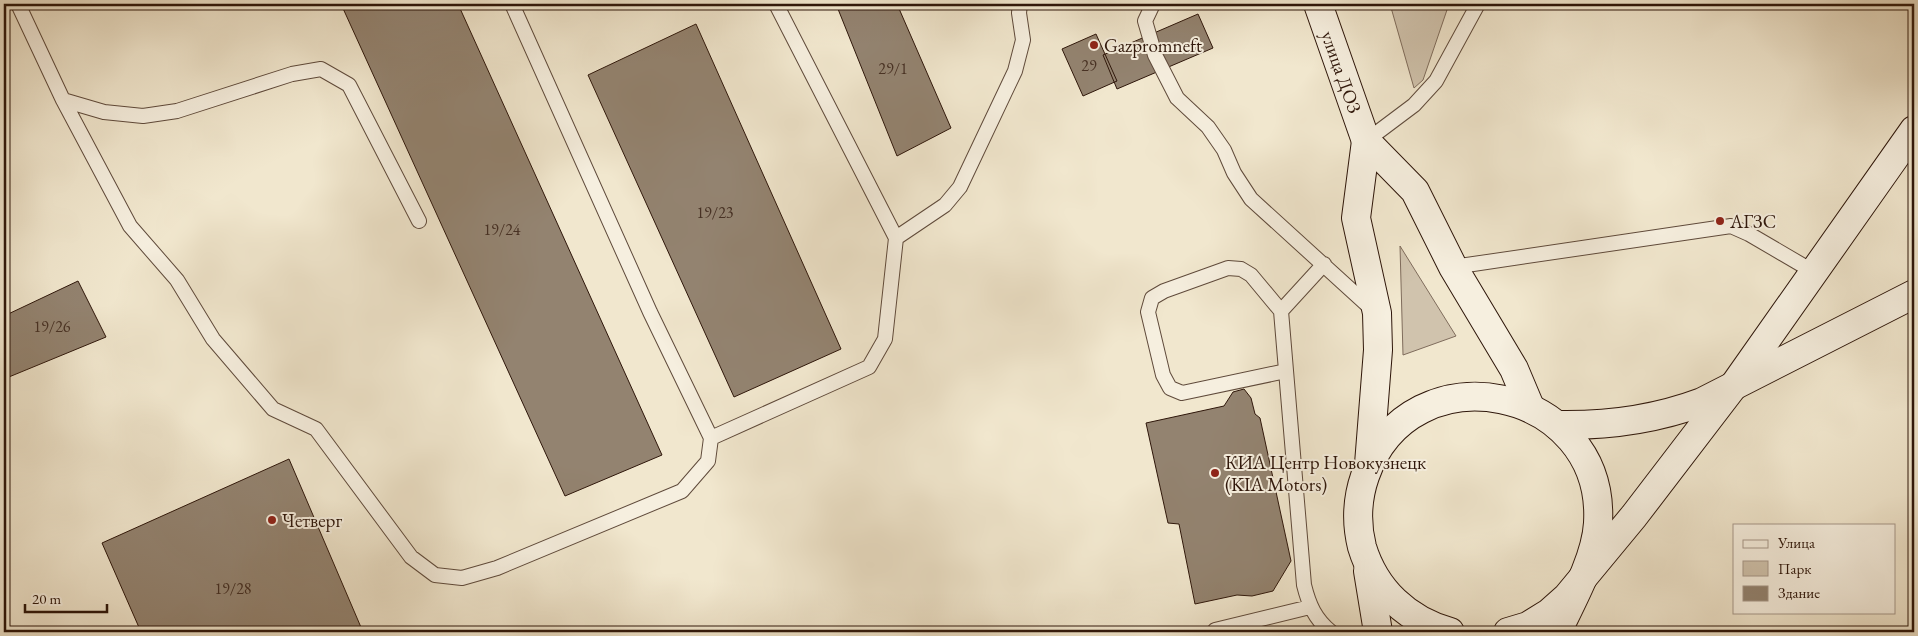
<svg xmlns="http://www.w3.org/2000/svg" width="1918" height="636" font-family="'EB Garamond',serif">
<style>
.green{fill:#d0c3ad;stroke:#7f6c5c}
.building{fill:#938370;stroke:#2e160a}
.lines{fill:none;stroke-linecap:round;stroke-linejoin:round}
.lane-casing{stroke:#5f4a3b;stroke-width:16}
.secondary-casing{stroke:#2e160a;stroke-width:30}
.lane{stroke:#f6efdf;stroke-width:14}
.secondary{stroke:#f6efdf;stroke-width:28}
.poi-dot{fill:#8f2418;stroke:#f6efdf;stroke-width:2}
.labels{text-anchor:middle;stroke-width:4;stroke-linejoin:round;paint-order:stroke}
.number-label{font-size:16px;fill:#473124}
.poi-label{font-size:19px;fill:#2e160a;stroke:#f6efdf;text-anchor:start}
.street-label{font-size:19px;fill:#2e160a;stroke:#f6efdf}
</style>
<rect width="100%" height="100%" fill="#f1e7ce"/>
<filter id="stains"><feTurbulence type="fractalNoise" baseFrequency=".004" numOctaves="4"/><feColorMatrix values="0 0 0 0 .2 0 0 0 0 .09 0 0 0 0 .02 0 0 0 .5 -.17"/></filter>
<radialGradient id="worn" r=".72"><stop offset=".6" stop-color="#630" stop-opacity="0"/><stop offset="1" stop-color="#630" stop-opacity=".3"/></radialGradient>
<path class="green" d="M1390 4H1449L1423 80 1414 88Z
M1400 246 1456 336 1403 355Z"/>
<path class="building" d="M341 4H458L662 455 565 496Z
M849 4H897L951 128 897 156 838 9Z
M1198 14 1213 48 1117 89 1103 55Z
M696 24 841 349 734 397 588 75Z
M1096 34 1117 81 1083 96 1062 49Z
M78 281 106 337 4 379V316Z
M1244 389 1251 398 1255 414 1260 418 1291 561 1273 591 1252 596 1237 595 1195 604 1179 524 1168 523 1146 423 1224 406 1233 392Z
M289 459 363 632H141L102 543Z"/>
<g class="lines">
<g class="lane-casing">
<path id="lane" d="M18 4 63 100 130 226 177 280 213 339 273 409 316 429 411 557 435 575 462 578 497 568 682 491 708 461 711 438
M512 4 650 312 711 438 869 367 885 339 896 238 945 205 960 187 1015 71 1023 40 1019 13 1020 4
M776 4 896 238
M1153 4 1145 21 1155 55 1177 98 1208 127 1224 150 1234 173 1251 199 1373 310
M63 100 104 112 143 116 177 111 292 74 321 69 349 85 419 221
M1366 141 1414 105 1436 81 1478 4
M1453 267 1731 226 1749 234 1814 272
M1281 311 1324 264
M1286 371 1182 393 1170 388 1163 375 1148 312 1152 298 1164 291 1228 268 1241 269 1251 275 1281 311 1304 585C1309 605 1315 619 1331 632
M1215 630 1310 607"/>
</g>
<g class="secondary-casing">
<g id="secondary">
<path id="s1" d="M1318 4 1366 141 1415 191 1453 267 1514 369 1530 407"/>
<path d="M1366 141 1356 218 1377 313 1378 350 1369 464"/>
<path d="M1557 425C1608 426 1654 420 1702 402L1914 294"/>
<path d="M1368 571 1378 632"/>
<path d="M1450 632C1407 620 1375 590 1362 547 1356 523 1357 499 1365 476 1410 346 1606 386 1598 523 1596 558 1572 601 1557 632"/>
<path d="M1508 632 1528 626 1549 613 1567 597 1634 516 1735 384 1914 130"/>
</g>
</g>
<use href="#lane" class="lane"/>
<use href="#secondary" class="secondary"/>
</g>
<g class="poi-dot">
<circle cx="1094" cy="45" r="5"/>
<circle cx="1720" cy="221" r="5"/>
<circle cx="1215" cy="473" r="5"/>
<circle cx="272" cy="520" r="5"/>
</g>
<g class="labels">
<g class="number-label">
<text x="1089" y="71">29</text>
<text x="893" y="74">29/1</text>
<text x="715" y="218">19/23</text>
<text x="502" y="235">19/24</text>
<text x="52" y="332">19/26</text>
<text x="233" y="594">19/28</text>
</g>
<g class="poi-label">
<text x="1104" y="52">Gazpromneft</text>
<text x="1730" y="228">АГЗС</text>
<text x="1225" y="469">КИА Центр Новокузнецк<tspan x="1225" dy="22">(KIA Motors)</tspan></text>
<text x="282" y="527">Четверг</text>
</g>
<g class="street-label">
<text dy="7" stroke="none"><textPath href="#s1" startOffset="72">улица ДОЗ</textPath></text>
</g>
</g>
<rect width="1918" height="636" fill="none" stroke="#f1e7ce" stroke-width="20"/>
<rect x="5" y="5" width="1908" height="626" fill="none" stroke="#2e160a" stroke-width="2.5"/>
<rect x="10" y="10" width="1898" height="616" fill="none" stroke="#2e160a"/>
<rect x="1733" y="524" width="162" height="90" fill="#f6efdf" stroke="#a6988a"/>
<rect x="1743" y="540" width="25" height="8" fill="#f6efdf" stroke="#a6988a"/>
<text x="1778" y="548" font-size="15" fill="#2e160a">Улица</text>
<rect x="1743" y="561" width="25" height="15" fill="#d0c3ad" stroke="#a6988a"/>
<text x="1778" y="574" font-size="15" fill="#2e160a">Парк</text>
<rect x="1743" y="586" width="25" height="15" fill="#938370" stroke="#a6988a"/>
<text x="1778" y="598" font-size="15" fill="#2e160a">Здание</text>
<path d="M25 604v8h82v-8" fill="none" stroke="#2e160a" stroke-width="2.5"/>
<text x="32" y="604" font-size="15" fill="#2e160a" stroke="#f6efdf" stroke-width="4" paint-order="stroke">20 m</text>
<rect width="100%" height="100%" filter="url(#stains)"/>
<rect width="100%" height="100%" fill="url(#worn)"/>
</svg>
